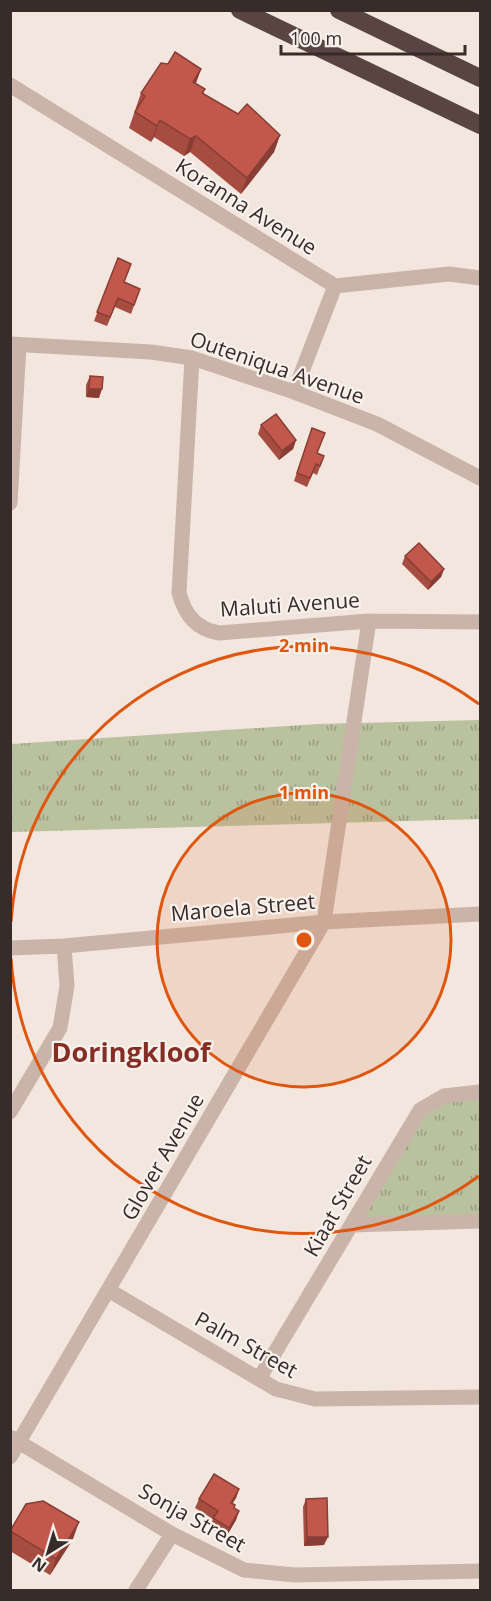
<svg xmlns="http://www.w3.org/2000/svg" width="491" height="1601" font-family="'Open Sans',sans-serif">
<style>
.grass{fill:url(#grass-tufts)}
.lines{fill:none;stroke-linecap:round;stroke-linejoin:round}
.minor{stroke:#cab4aa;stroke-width:15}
.highway{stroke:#584541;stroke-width:18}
.wall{fill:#a74c41}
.shaded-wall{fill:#883e35}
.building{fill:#c2584c;stroke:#883e35;stroke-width:1.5}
.ring{fill:none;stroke:#df570e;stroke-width:3}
.labels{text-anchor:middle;stroke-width:4.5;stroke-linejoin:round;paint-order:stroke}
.street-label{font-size:21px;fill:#382c2a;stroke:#f9f1eb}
.district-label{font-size:27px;font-weight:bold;fill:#842e25;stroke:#f9f1eb}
.centre{fill:#df570e;stroke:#f9f1eb;stroke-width:3}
.ring-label{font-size:18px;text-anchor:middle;font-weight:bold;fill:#df570e;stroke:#f9f1eb;stroke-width:4.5;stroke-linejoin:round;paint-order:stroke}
</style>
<defs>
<pattern id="grass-tufts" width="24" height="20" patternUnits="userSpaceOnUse" patternTransform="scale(1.5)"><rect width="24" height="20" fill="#bac19f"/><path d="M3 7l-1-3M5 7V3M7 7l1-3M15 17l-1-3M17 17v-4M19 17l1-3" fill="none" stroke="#989d82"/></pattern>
</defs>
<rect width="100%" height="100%" fill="#f2e6de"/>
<path class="grass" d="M480 720V819L11 832V744L318 724Z
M480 1095V1222L360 1221 410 1126 447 1098Z"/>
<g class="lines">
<path class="minor" d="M10 85 335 286 449 274 480 278
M10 344 151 352 192 358 294 392 377 424 480 478
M192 358 179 593C185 615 196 629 219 633L369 621 480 622
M294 392 335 286
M10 503 19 345
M10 948 64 946 324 922 480 914
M10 1112 60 1028 67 986 64 946
M352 1225 480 1221
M110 1291 276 1389 315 1399 480 1397
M259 1379 420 1110 444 1096 480 1092
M12 1438 172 1534 244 1570 295 1575 480 1571
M10 1457 324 922 369 621
M136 1590 172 1534"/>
<path class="highway" d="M240 10 480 125
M339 10 480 78"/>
</g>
<path class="wall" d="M201 69 196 83 205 89 203 94 238 114 280 135 274 152 241 194 190 152 184 156 154 137 151 142 129 128 141 93Z
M118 258 124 282 140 289 131 314 115 307 107 326 94 321Z
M90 376 99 398 86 397V385Z
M261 425 296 440 293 449 279 460 258 434Z
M312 428 317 453 324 456 317 475 313 473 307 487 294 481Z
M405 556 444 569 441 577 428 590 402 564Z
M239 1489 236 1498 232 1503 235 1505 234 1508 239 1511 236 1520 226 1537 210 1527 213 1519 195 1508 199 1499Z
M306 1499 324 1545 304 1546 303 1507Z
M10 1529 73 1539 50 1575 10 1551Z"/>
<path class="shaded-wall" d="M201 69 195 85 193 82Z
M160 120 154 137 151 142 157 126Z
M280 135 274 152 241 194 247 178Z
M196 136 190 152 184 156 190 139Z
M89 389H102L99 398 86 397Z
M296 440 293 449 279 460 282 451Z
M444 569 441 577 428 590 431 582Z
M239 1489 236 1498 228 1511 231 1503Z
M239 1511 236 1520 226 1537 229 1528Z
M79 1522 73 1539 50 1575 56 1559Z
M307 1537H328L324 1545 304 1546Z"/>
<path class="building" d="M175 52 201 69 193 82 205 89 202 93 238 114 247 104 280 135 247 178 196 136 190 139 160 120 157 126 135 112 145 96 141 93 161 63 168 64Z
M118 258 131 264 124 282 140 289 134 305 118 298 110 317 97 312Z
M90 376 103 377 102 389H89Z
M276 414 296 440 282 451 261 425Z
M312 428 325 433 317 453 324 456 320 466 316 464 310 478 297 473Z
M419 543 444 569 431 582 405 556Z
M214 1474 239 1489 231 1503 235 1505 234 1508 239 1511 229 1528 213 1518 218 1511 199 1499Z
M327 1498 328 1537H307L306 1499Z
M43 1501 79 1522 56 1559 10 1531 26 1504Z"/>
<circle cx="304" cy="940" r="147" fill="#df570e" fill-opacity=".12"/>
<g class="ring">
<circle cx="304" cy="940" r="147"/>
<path d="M479 1176A294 294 0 0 1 11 958M11 922A294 294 0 0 1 479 704"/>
</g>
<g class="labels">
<g class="street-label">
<text transform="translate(246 207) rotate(32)" y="7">Koranna Avenue</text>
<text transform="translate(277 368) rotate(19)" y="7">Outeniqua Avenue</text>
<text transform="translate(290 605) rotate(-4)" y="7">Maluti Avenue</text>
<text transform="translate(243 908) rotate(-5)" y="7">Maroela Street</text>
<text transform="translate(163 1157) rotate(-60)" y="7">Glover Avenue</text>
<text transform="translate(338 1206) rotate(-60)" y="7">Kiaat Street</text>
<text transform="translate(246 1345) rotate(29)" y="7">Palm Street</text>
<text transform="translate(192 1518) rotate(29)" y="7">Sonja Street</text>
</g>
<g class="district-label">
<text x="131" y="1062">Doringkloof</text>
</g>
</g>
<circle cx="304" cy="940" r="9" class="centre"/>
<g class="ring-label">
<text x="304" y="652">2 min</text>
<text x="304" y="799">1 min</text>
</g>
<rect width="491" height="1601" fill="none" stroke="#382c2a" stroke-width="24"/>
<g transform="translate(48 1553) rotate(217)" stroke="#f9f1eb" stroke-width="4.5" paint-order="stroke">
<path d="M0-4.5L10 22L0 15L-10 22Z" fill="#382c2a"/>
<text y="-9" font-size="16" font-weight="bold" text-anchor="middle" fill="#382c2a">N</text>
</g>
<path d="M281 45v9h184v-9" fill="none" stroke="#382c2a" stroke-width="3"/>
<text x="290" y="45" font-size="18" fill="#382c2a" stroke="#f9f1eb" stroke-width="4.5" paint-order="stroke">100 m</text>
</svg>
